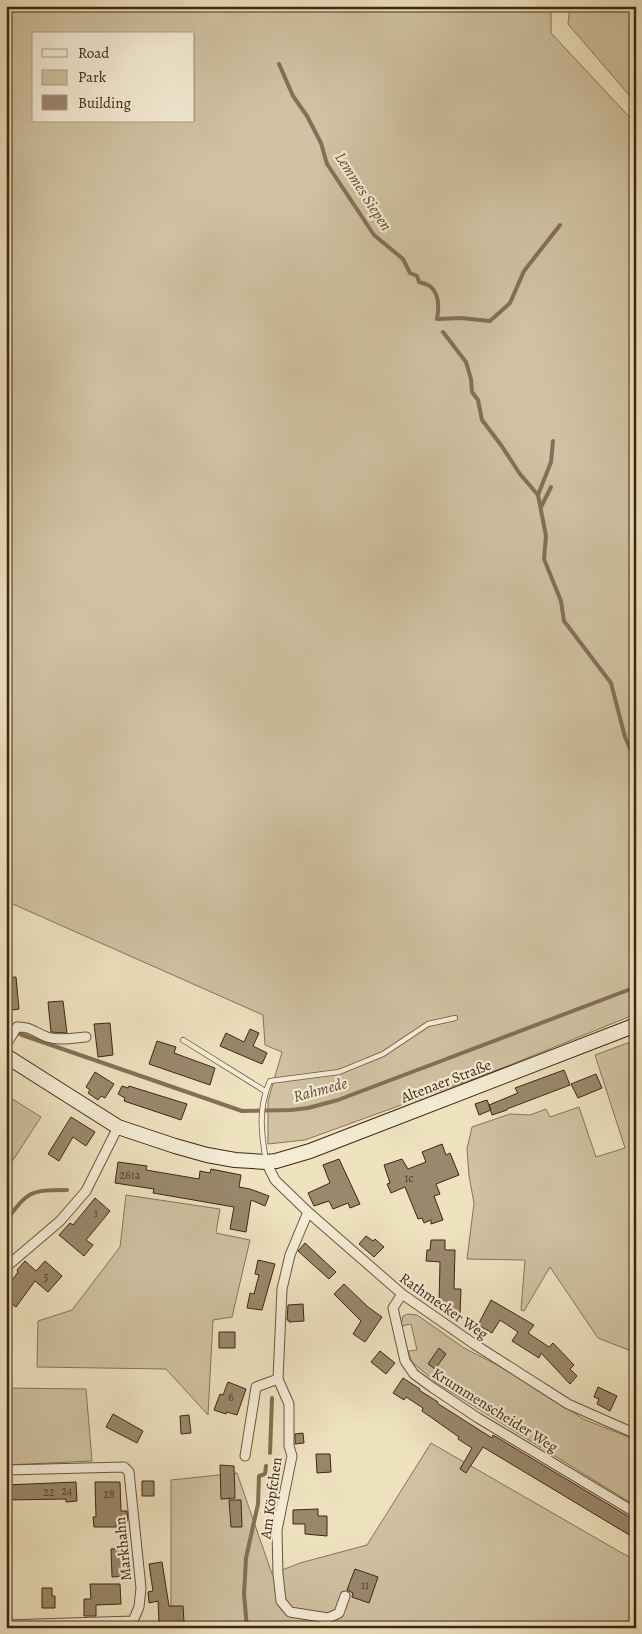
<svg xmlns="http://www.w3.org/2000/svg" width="642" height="1634" font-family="Alegreya,serif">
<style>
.green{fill:#d0c2a2;stroke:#88745a;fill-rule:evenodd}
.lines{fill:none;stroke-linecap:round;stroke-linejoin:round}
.stream{stroke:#847056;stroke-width:4}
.building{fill:#9a886c;stroke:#3f2612}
.lane-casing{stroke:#6b553d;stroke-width:6}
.street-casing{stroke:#6b553d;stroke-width:11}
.secondary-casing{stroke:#3f2612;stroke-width:16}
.lane{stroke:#f4ecd5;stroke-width:4.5}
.street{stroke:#f4ecd5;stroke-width:9}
.secondary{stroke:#f4ecd5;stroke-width:14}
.labels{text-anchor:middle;stroke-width:4.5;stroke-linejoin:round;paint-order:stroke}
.number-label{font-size:12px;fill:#563e28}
.street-label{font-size:15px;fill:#3f2612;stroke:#f4ecd5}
.water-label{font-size:16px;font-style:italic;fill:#624b34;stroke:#f4ecd5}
</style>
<rect width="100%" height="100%" fill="#eee2bf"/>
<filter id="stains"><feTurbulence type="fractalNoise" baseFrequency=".004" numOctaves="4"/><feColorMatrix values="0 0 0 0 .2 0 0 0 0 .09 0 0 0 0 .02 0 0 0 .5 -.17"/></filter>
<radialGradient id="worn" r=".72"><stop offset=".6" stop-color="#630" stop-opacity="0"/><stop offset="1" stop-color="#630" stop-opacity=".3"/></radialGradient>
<path class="green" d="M6 6H551V33L636 124V1014L500 1069 305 1140 268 1144V1101L282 1052 265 1045 263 1015 6 901ZM34 34H194V121H34Z
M570 6H636V103L568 24Z
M636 1040V1353L598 1338 550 1267 524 1311 521 1310 525 1260 467 1259 474 1203 469 1176 467 1149 472 1127 510 1114 530 1115 546 1109 550 1117 579 1107 596 1157 625 1148 595 1055Z
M6 1095 41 1117 6 1171Z
M126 1195 220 1209 216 1233 250 1240 232 1317 213 1320 208 1415 166 1369 37 1367 38 1321 72 1310 120 1247Z
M408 1314 417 1315 464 1348 530 1382 583 1419 636 1440V1506L438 1384 412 1362 408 1351 417 1350 411 1324 401 1326 403 1316Z
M6 1388 86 1389 92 1461 6 1465Z
M431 1443 636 1561V1628H171V1480L237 1473 272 1574 300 1563 367 1545Z"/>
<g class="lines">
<path class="stream" d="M279 64 293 96 307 116 321 143 327 164 374 235 403 259 410 273 417 276 419 282C422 283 428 284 431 287 440 295 439 308 437 319L461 318 490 321 510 303 524 271 560 225
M443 332 466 362 471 379 472 392 478 400 482 420 501 445 520 474 538 495 546 536 544 559 561 601 564 621 611 683 625 737 636 762
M538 495 551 462 553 441
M541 507 551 487
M6 1026 22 1035 242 1111 291 1110 308 1108 338 1100 636 987
M6 1221C28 1191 30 1190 67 1190
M270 1453 272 1398
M247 1628 244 1594 246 1558 258 1504 259 1476 265 1474 266 1466"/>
</g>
<path class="building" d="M16 977 19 1009 6 1011V978Z
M63 1001 67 1033 51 1032 48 1002Z
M110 1023 113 1055 98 1057 94 1024Z
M250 1029 259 1033 253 1046 267 1053 262 1064 220 1046 226 1033 244 1042Z
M157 1041 176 1047 174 1053 215 1068 210 1085 149 1064Z
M564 1070 570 1085 507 1109V1110L492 1115 489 1105 518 1093 515 1088Z
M95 1072 114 1084 105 1098 101 1096 98 1100 88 1093 90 1090 86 1087Z
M596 1074 602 1088 578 1098 571 1084Z
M122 1086 128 1088 129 1086 187 1104 181 1120 124 1101 125 1098 118 1094Z
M487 1100 491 1110 479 1115 475 1104Z
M71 1117 95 1132 86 1146 73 1137 59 1161 48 1154Z
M442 1144 446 1155 450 1153 459 1175 436 1184 440 1194 434 1196 443 1220 431 1224V1220L424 1223 422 1218 418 1219 405 1187 391 1193 387 1184 390 1183 384 1165 402 1159 408 1169 426 1162 422 1152Z
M339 1159 360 1204 350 1208 348 1203 333 1209 329 1201 314 1206 308 1193 330 1183 323 1165Z
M118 1162 147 1166 146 1170 199 1179 200 1171 210 1173 211 1169 241 1175 239 1187 250 1189 269 1196 265 1206 251 1200 246 1232 230 1229 234 1207 153 1193 154 1189 115 1183Z
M95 1198 110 1211 86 1240 93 1245 84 1256 59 1235 70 1223 73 1225Z
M366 1236 373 1241 375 1239 384 1247 374 1257 359 1244Z
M431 1240H445V1250H455L454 1289H461L460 1315 453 1314 448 1311V1305H439L440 1262 426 1261 427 1250H430Z
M305 1243 336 1272 329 1279 298 1251Z
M258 1260 275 1264 262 1310 247 1308 250 1293 254 1294 259 1275 255 1274Z
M25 1261 36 1271 45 1261 62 1276 48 1292 35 1281 16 1307 6 1300V1289L18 1272 17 1270Z
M344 1284 368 1307 382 1317 365 1342 353 1334 361 1321 334 1294Z
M491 1300 534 1325 528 1333 549 1347 553 1343 574 1365 570 1369 577 1376 570 1384 541 1353 539 1358 512 1341 518 1332 500 1320 492 1333 478 1325Z
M303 1304 304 1321 289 1322V1320H287L288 1305Z
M219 1332H235V1348H219Z
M439 1348 446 1354 435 1369 428 1364Z
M380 1351 395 1363 386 1374 371 1362Z
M403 1378 420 1389 419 1390 438 1402 437 1403 492 1438 493 1435 636 1521V1539L483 1447 466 1473 460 1469 472 1448 458 1439 459 1437 422 1411 423 1408 406 1397 404 1400 393 1393Z
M228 1382 246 1389 237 1415 227 1412 226 1414 214 1410 220 1394 223 1395Z
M598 1387 617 1396 610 1411 597 1404 599 1399 594 1397Z
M113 1414 143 1431 137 1443 106 1427Z
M189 1415 191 1433 181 1434 180 1416Z
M303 1433 304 1443 295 1444V1434Z
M316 1454H330L331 1472 317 1473Z
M220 1465 234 1466 235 1498 221 1499Z
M142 1481H154V1496H142Z
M76 1482 77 1501 66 1502V1499L6 1500V1485Z
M95 1482H120L121 1511H127L128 1521 116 1523V1527H94L93 1517H96Z
M229 1500H241L242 1527H231Z
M318 1509V1516H327V1536L305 1534V1524H293V1510Z
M126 1548 127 1576 112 1577 111 1549Z
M162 1562 169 1606H183L184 1622 159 1623 158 1601 149 1603 148 1592 153 1591 149 1564Z
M355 1569 378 1577 369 1603 352 1597 353 1593 347 1590Z
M90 1584H120L121 1604 96 1605V1616H84V1599H91Z
M42 1588H52V1596H55V1608H42Z"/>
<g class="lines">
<g class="lane-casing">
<path id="lane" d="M183 1040 265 1091
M266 1161C261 1132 258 1108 270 1081L339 1072 383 1054 428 1024 455 1018"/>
</g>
<g class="street-casing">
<path id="street" d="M6 1045 17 1027C29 1026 36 1033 47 1037 59 1041 74 1038 86 1037
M266 1162 275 1180 308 1212 402 1294 474 1344 568 1404 636 1434
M308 1212 290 1255 282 1289 278 1379 289 1404V1446L292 1456 277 1530 278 1574 281 1601 290 1612 328 1618 339 1613 345 1596
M6 1267 60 1221 86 1191 118 1127
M402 1294 393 1308 405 1361 414 1374 433 1388 478 1418 636 1513
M245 1456 256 1387 278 1379
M6 1470 124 1467 129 1472 141 1588 139 1607 133 1621 6 1625"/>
</g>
<g class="secondary-casing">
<path id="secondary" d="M6 1056 118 1127 175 1146 207 1155 235 1160 266 1162 276 1161 310 1151 636 1025"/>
</g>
<use href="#lane" class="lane"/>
<use href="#street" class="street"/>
<use href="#secondary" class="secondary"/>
</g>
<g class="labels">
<g class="number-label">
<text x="130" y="1179">261a</text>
<text x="409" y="1182">1c</text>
<text x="96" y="1217">1</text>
<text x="46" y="1281">5</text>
<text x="231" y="1401">6</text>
<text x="67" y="1495">24</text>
<text x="49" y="1496">22</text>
<text x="109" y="1498">28</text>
<text x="365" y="1589">11</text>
</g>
<g class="street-label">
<text transform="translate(446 1081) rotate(-21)" y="5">Altenaer Straße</text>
<text transform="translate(444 1306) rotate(35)" y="5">Rathmecker Weg</text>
<text transform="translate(495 1410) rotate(32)" y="5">Krummenscheider Weg</text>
<text transform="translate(271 1498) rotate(-82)" y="5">Am Köpfchen</text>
<text transform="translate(123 1549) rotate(-96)" y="5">Markhahn</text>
</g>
<g class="water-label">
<text transform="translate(364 191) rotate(57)" y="6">Lemmes Siepen</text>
<text transform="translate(320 1089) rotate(-15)" y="6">Rahmede</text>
</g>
</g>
<rect width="642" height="1634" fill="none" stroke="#eee2bf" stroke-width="25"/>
<rect x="8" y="8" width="627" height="1619" fill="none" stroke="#3f2612" stroke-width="2.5"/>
<rect x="12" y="12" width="617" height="1609" fill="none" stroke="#3f2612"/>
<rect x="32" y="32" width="162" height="90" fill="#f4ecd5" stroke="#ac9d87"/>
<rect x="42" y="49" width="25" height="8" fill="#f4ecd5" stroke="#ac9d87"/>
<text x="78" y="58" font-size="15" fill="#3f2612">Road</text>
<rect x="42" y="70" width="25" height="15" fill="#d0c2a2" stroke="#ac9d87"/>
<text x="78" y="82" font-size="15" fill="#3f2612">Park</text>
<rect x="42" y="95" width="25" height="15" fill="#9a886c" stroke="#ac9d87"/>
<text x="78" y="108" font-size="15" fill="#3f2612">Building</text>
<rect width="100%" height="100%" filter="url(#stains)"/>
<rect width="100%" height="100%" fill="url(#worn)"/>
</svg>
